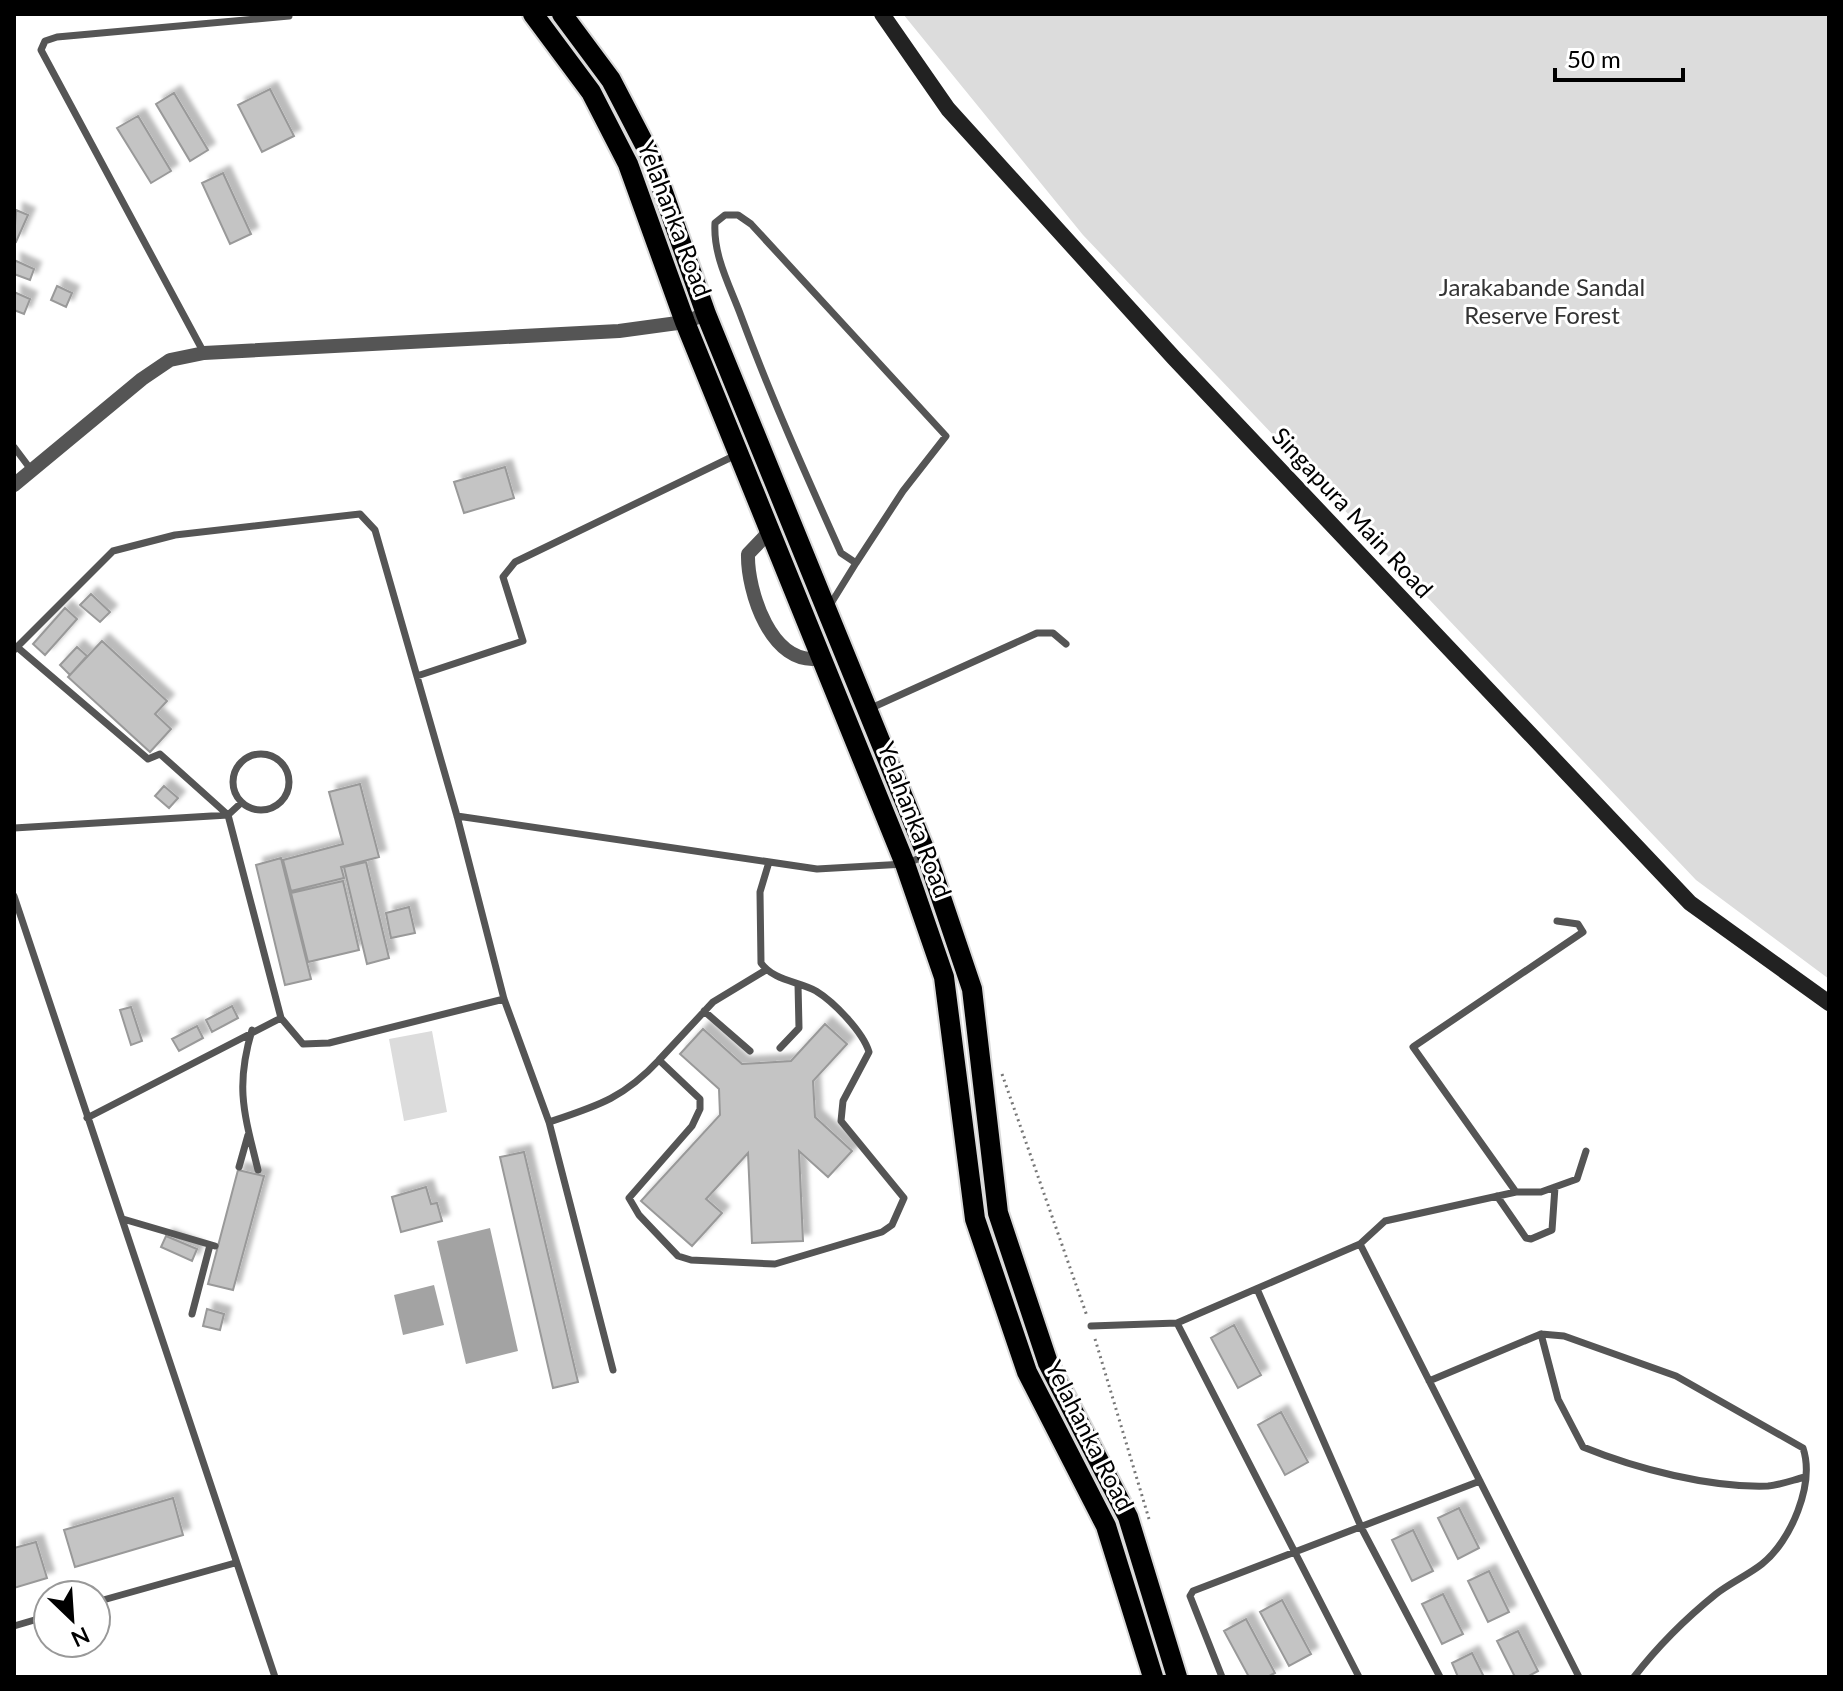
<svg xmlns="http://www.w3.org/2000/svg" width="1843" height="1691" font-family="Lato,sans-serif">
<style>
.green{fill:#dcdcdc}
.water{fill:#a3a3a3}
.building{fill:#c4c4c4;stroke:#999;stroke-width:2;filter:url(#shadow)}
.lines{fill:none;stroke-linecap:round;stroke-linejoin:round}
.primary-casing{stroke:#dbdbdb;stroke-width:24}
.path{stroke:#777;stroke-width:3;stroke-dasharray:2 4;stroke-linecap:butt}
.lane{stroke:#555;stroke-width:7}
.street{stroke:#555;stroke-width:14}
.secondary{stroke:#222;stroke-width:16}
.primary{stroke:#000;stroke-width:20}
.labels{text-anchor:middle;stroke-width:6;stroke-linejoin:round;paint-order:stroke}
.street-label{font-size:24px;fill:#000;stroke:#fff}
.park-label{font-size:24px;fill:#333;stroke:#fff}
</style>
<defs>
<filter id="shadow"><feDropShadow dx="7" dy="-7" stdDeviation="2" flood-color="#0004"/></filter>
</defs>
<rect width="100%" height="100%" fill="#fff"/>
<path class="green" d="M903 14H1829V979L1696 880 1083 235Z
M432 1031 447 1112 404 1121 389 1039Z"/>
<path class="water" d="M490 1228 518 1351 466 1364 437 1241Z
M434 1285 444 1325 403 1335 394 1295Z"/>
<path class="building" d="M270 89 294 136 262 152 238 105Z
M174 93 208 150 190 161 156 104Z
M138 116 171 171 151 183 117 128Z
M223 173 251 234 230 244 202 183Z
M16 210 28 215 16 242 14 241Z
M14 260 34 269 30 280 14 274Z
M57 286 72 293 66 307 51 300Z
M14 292 30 299 24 314 14 310Z
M505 467 514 498 464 513 454 482Z
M91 594 110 612 100 622 80 605Z
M65 608 77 619 45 655 33 644Z
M102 641 167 701 155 714 171 729 150 752 68 677Z
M77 647 87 656 70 675 60 665Z
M360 784 379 857 341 867 344 878 291 891 283 860 343 844 329 792Z
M164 786 178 798 169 808 155 796Z
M281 858 311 979 285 985 256 865Z
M366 862 389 958 367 964 344 867Z
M343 881 359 950 308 962 291 893Z
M409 907 415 933 391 938 386 913Z
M232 1006 238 1018 212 1032 206 1020Z
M131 1007 142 1041 131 1045 120 1010Z
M825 1024 847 1044 813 1081 815 1117 852 1151 828 1177 799 1151 803 1241 752 1243 748 1153 706 1199 722 1213 692 1246 641 1201 720 1115 719 1089 680 1054 703 1029 742 1064 791 1061Z
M197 1026 203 1038 179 1051 172 1039Z
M524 1152 578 1382 553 1388 500 1157Z
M238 1170 264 1176 233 1290 208 1284Z
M426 1187 431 1204 437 1203 442 1221 401 1232 392 1197Z
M166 1236 197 1249 192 1261 161 1247Z
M207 1309 224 1314 220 1330 203 1326Z
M1234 1325 1261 1375 1238 1388 1211 1338Z
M1281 1412 1308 1462 1285 1475 1258 1425Z
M173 1498 183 1535 75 1567 64 1530Z
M1459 1508 1479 1548 1458 1559 1438 1518Z
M1413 1530 1433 1571 1412 1581 1392 1540Z
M36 1542 47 1578 14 1588V1548Z
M1489 1571 1509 1612 1488 1622 1468 1581Z
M1443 1594 1463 1634 1442 1644 1422 1604Z
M1282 1600 1311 1654 1289 1666 1260 1612Z
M1246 1619 1275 1673 1267 1677H1249L1224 1631Z
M1518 1631 1538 1671 1527 1677H1515L1497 1641Z
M1472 1653 1484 1677H1458L1452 1663Z"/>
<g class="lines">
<g class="primary-casing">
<path id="primary" d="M533 14 591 92 628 164 685 322 905 864 944 977 975 1219 1027 1372 1106 1526 1153 1677
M562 14 611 80 650 155 706 314 927 856 972 989 998 1213 1048 1363 1128 1517 1177 1677"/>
</g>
<path class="path" d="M1002 1074 1087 1316
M1095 1339 1149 1519"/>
<path class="lane" d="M725 215H738L751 224 946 436 903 491 856 563 841 553C806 475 771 397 741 316 730 286 713 256 715 223Z
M204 353 41 50 45 41 57 37 289 16
M14 447 32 471
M830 605 856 563
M17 647 148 759 160 754 228 815 281 1018 303 1044 329 1043 504 999
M14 650 113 551 175 535 360 514 375 530 457 816 504 999 549 1122 613 1370
M417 676 523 641 503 577 515 562 738 454
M869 709 1037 633H1053L1066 644
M233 782a28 28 0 1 1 56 0a28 28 0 1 1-56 0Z
M457 816 817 869 905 864 925 856
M14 828 228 815 241 803
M14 896 275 1677
M704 1011 750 1051
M252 1030C235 1087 244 1113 258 1170
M780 1048 799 1028 798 984
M659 1060 713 1002 766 970
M87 1118 281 1018
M549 1122C597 1106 624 1098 659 1060L700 1099V1109L692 1126 629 1198 639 1215 678 1256 691 1260 775 1264 882 1232 892 1225 904 1198 841 1121 843 1101 869 1052C863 1032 834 1002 816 991 798 981 774 981 761 963L760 892 769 862
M239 1167 248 1135
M1516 1192H1541L1577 1179 1586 1151
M1497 1196 1526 1238 1531 1239 1552 1230 1555 1187
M123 1219 215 1246
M1360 1244 1579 1677
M1257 1289 1362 1529 1440 1677
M192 1314 210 1245
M1177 1323 1359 1677
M1091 1326 1177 1323 1360 1244 1385 1221 1516 1192 1413 1047 1583 932 1578 924 1557 921
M1429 1381 1541 1334
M96 1602 235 1563
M14 1626 48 1616
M1222 1677 1190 1596 1193 1591 1480 1481
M1634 1677C1658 1646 1685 1619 1716 1594 1730 1583 1748 1575 1762 1564 1791 1541 1815 1484 1803 1448L1676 1376 1564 1336 1541 1334 1558 1399 1583 1447C1637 1469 1710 1488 1768 1486 1780 1485 1793 1480 1805 1477"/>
<path class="street" d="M14 485 142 379 170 360 204 353 619 331 685 322 706 314
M769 532 748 554C747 590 771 668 821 658"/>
<path class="secondary" d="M882 14 948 109 1174 358 1690 903 1829 1003"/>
<use href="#primary" class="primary"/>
</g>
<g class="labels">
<g class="street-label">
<text transform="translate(674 219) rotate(69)" y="8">Yelahanka Road</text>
<text transform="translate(1352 513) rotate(47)" y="8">Singapura Main Road</text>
<text transform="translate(914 820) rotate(69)" y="8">Yelahanka Road</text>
<text transform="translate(1089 1436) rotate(63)" y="8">Yelahanka Road</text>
</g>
<g class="park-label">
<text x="1542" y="296">Jarakabande Sandal<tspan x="1542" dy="28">Reserve Forest</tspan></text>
</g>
</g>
<rect width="1843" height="1691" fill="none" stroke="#000000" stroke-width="32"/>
<g transform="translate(72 1619) rotate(155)"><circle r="38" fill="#ffffff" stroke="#999999" stroke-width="2"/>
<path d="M0-6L14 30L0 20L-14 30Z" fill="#000000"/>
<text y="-12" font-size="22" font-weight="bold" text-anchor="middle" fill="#000000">N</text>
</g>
<path d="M1555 68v12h128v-12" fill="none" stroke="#000000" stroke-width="4"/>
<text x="1567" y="68" font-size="24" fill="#000000" stroke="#ffffff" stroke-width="6" paint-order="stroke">50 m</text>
</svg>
